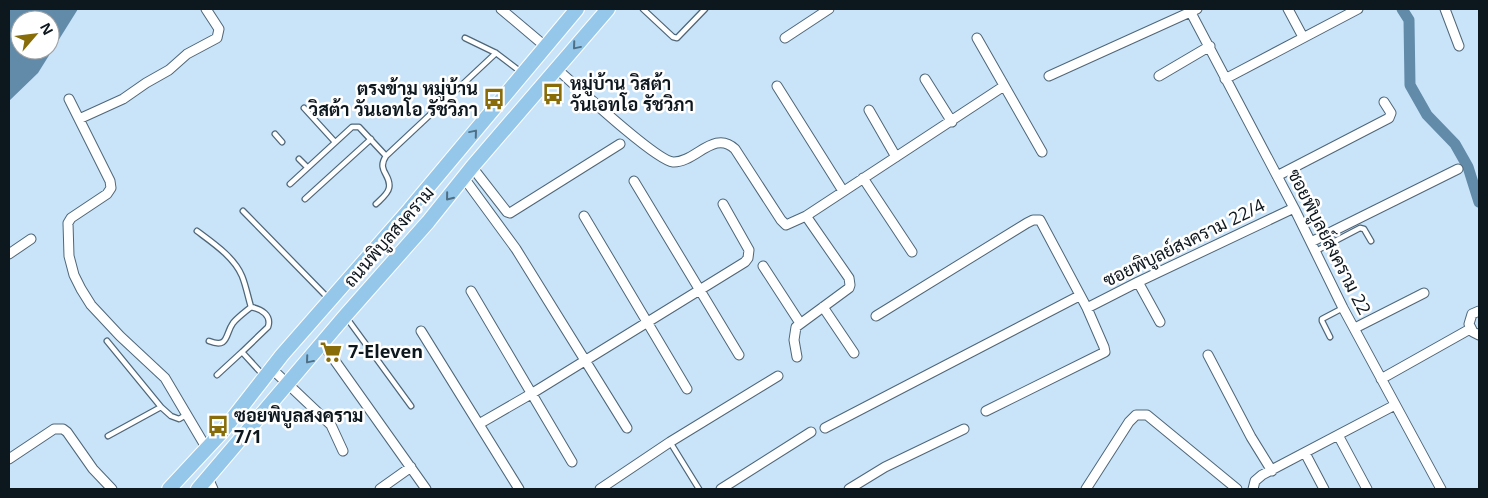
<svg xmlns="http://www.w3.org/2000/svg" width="1488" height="498" font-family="'Open Sans',Sarabun,sans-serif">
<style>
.water{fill:#628ba9;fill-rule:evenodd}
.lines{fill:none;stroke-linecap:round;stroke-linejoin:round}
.canal{stroke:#628ba9;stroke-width:11}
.lane-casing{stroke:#4e6678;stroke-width:7}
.street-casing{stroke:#4e6678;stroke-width:11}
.primary-casing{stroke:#fff;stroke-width:16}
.lane{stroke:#fff;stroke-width:4.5}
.street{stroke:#fff;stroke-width:9}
.primary{stroke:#94c7e9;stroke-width:14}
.oneway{stroke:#506f84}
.labels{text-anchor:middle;stroke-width:5;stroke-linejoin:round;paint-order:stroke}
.poi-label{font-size:18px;font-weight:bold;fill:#0d171e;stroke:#fff;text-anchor:start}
.street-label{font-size:18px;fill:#0d171e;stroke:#fff}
</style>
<rect width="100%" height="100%" fill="#c9e4f9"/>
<path class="water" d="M9 9H78L38 73 9 101ZM20 20H50V50H20Z"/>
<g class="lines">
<path class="canal" d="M1402 9 1409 20 1410 85 1427 115 1455 144 1468 167 1479 202"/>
<g class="lane-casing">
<path id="lane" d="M643 9 673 37 677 38 705 9
M465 38 496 53 521 72
M304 108 335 142
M275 134 282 142
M299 159 307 167
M290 184 352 127H359L386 156
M305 199 371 139
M376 204C380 200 388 194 389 188 392 175 376 171 386 156L496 53
M243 211 328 298
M197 231C213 243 234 257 242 276 246 286 248 297 251 307
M1316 251 1360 228 1364 229 1371 241
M346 317 411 406
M1330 337 1322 321V319L1343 308
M107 341 161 407
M209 341C229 349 225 334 233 323 238 317 245 312 251 307 261 309 272 315 268 327L242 352 264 376
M217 375 242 352
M108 436 161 407 171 416 179 419 186 415
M670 442 699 489"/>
</g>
<g class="street-casing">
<path id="street" d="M501 9 546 47
M1189 9 1294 208 1343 308 1441 489
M1288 9 1303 37
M1445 9 1459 46
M785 38 829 9
M977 38 1042 152
M557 69C575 85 655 160 673 162 695 163 714 129 735 149L781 220 786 225 806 216 1004 86
M1049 76 1197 9
M1159 76 1210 46
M925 79 952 122
M1225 79 1358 9
M777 86 843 191
M69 99 110 181 111 188 107 194 71 218 68 223 69 256 74 275 81 289 91 305 120 336 165 378 207 449
M869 110 896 157
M79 119 123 99 146 83 169 70 187 54 217 38 219 29 206 9
M472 167 507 212 510 213 620 144
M1277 176 1389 118 1391 113 1384 102
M464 178 516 249 627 428
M863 178 912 252
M634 181 739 355
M584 216 687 389
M1311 242 1458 169
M9 254 31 239
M763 266 800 323
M1138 282 1160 322
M471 291 572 462
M823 307 854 353
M1087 308 1138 282 1294 208
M1479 311 1472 314 1469 324 1473 332 1479 335
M876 316 1027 223 1033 220H1040L1087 308 1104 347 1105 352 986 411
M1355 328 1424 293
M421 331 519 489
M323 344 426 489
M1208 355 1251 437 1272 471
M797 357 794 340 796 327 849 288 850 285 849 278 806 216
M272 369 331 425 343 451
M1381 379 1470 329
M479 424 531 394 745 262 748 258 749 250 723 204
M825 428 1079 296
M1338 435 1367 489
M1305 453 1324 489
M9 459 54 429H63L67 432 93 469 112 489
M208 478 213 489
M380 489 411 467
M600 489 670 442 778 376
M721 489 811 432
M849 489 885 467 964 429
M1086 489 1129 422 1136 415H1147L1237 489
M1253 489 1255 481 1262 475 1395 405"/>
</g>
<g class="primary-casing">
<path id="primary" d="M169 489 222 432 282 355 409 210 577 9
M198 489 345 316 428 222 472 167 608 9"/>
</g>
<use href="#lane" class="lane"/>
<use href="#street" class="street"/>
<use href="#primary" class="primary"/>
</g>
<defs><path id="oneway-chevron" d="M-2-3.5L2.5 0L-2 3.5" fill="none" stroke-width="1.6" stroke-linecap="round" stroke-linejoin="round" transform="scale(1.25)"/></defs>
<g class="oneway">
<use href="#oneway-chevron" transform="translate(576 46) rotate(130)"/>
<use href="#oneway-chevron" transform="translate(474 133) rotate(-50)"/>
<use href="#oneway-chevron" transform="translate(449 197) rotate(129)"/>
<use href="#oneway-chevron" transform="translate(309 360) rotate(130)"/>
</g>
<defs>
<g id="bus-bare" transform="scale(1.725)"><path d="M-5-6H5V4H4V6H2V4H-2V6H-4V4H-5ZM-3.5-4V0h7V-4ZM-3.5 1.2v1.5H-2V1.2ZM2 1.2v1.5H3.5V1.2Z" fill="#876c09" stroke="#fff" stroke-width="2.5" paint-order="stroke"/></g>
<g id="supermarket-bare" transform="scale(1.725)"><path d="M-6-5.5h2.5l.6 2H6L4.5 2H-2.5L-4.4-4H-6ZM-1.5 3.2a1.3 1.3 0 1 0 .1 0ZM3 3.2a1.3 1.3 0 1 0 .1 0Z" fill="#876c09" stroke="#fff" stroke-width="2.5" paint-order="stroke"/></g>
</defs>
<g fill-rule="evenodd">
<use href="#bus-bare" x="553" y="94"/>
<use href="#bus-bare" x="494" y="99"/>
<use href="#supermarket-bare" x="331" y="352"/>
<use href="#bus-bare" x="218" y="426"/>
</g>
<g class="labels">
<g class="poi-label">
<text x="570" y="90">หมู่บ้าน วิสต้า<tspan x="570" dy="21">วันเอทโอ รัชวิภา</tspan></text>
<text x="478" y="95" text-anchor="end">ตรงข้าม หมู่บ้าน<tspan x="478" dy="21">วิสต้า วันเอทโอ รัชวิภา</tspan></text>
<text x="348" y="358">7-Eleven</text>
<text x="234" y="422">ซอยพิบูลสงคราม<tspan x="234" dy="21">7/1</tspan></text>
</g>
<g class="street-label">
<text transform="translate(389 237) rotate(-49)" y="6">ถนนพิบูลสงคราม</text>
<text transform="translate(1329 242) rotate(63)" y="6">ซอยพิบูลย์สงคราม 22</text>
<text transform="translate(1184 243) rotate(-26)" y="6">ซอยพิบูลย์สงคราม 22/4</text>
</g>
</g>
<rect width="1488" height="498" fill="none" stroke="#0d171e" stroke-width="20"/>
<g transform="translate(35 35) rotate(62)"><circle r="24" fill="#ffffff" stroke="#9ea2a5"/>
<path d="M0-4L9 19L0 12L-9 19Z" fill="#876c09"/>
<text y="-8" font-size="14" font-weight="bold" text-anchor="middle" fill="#0d171e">N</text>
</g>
</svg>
